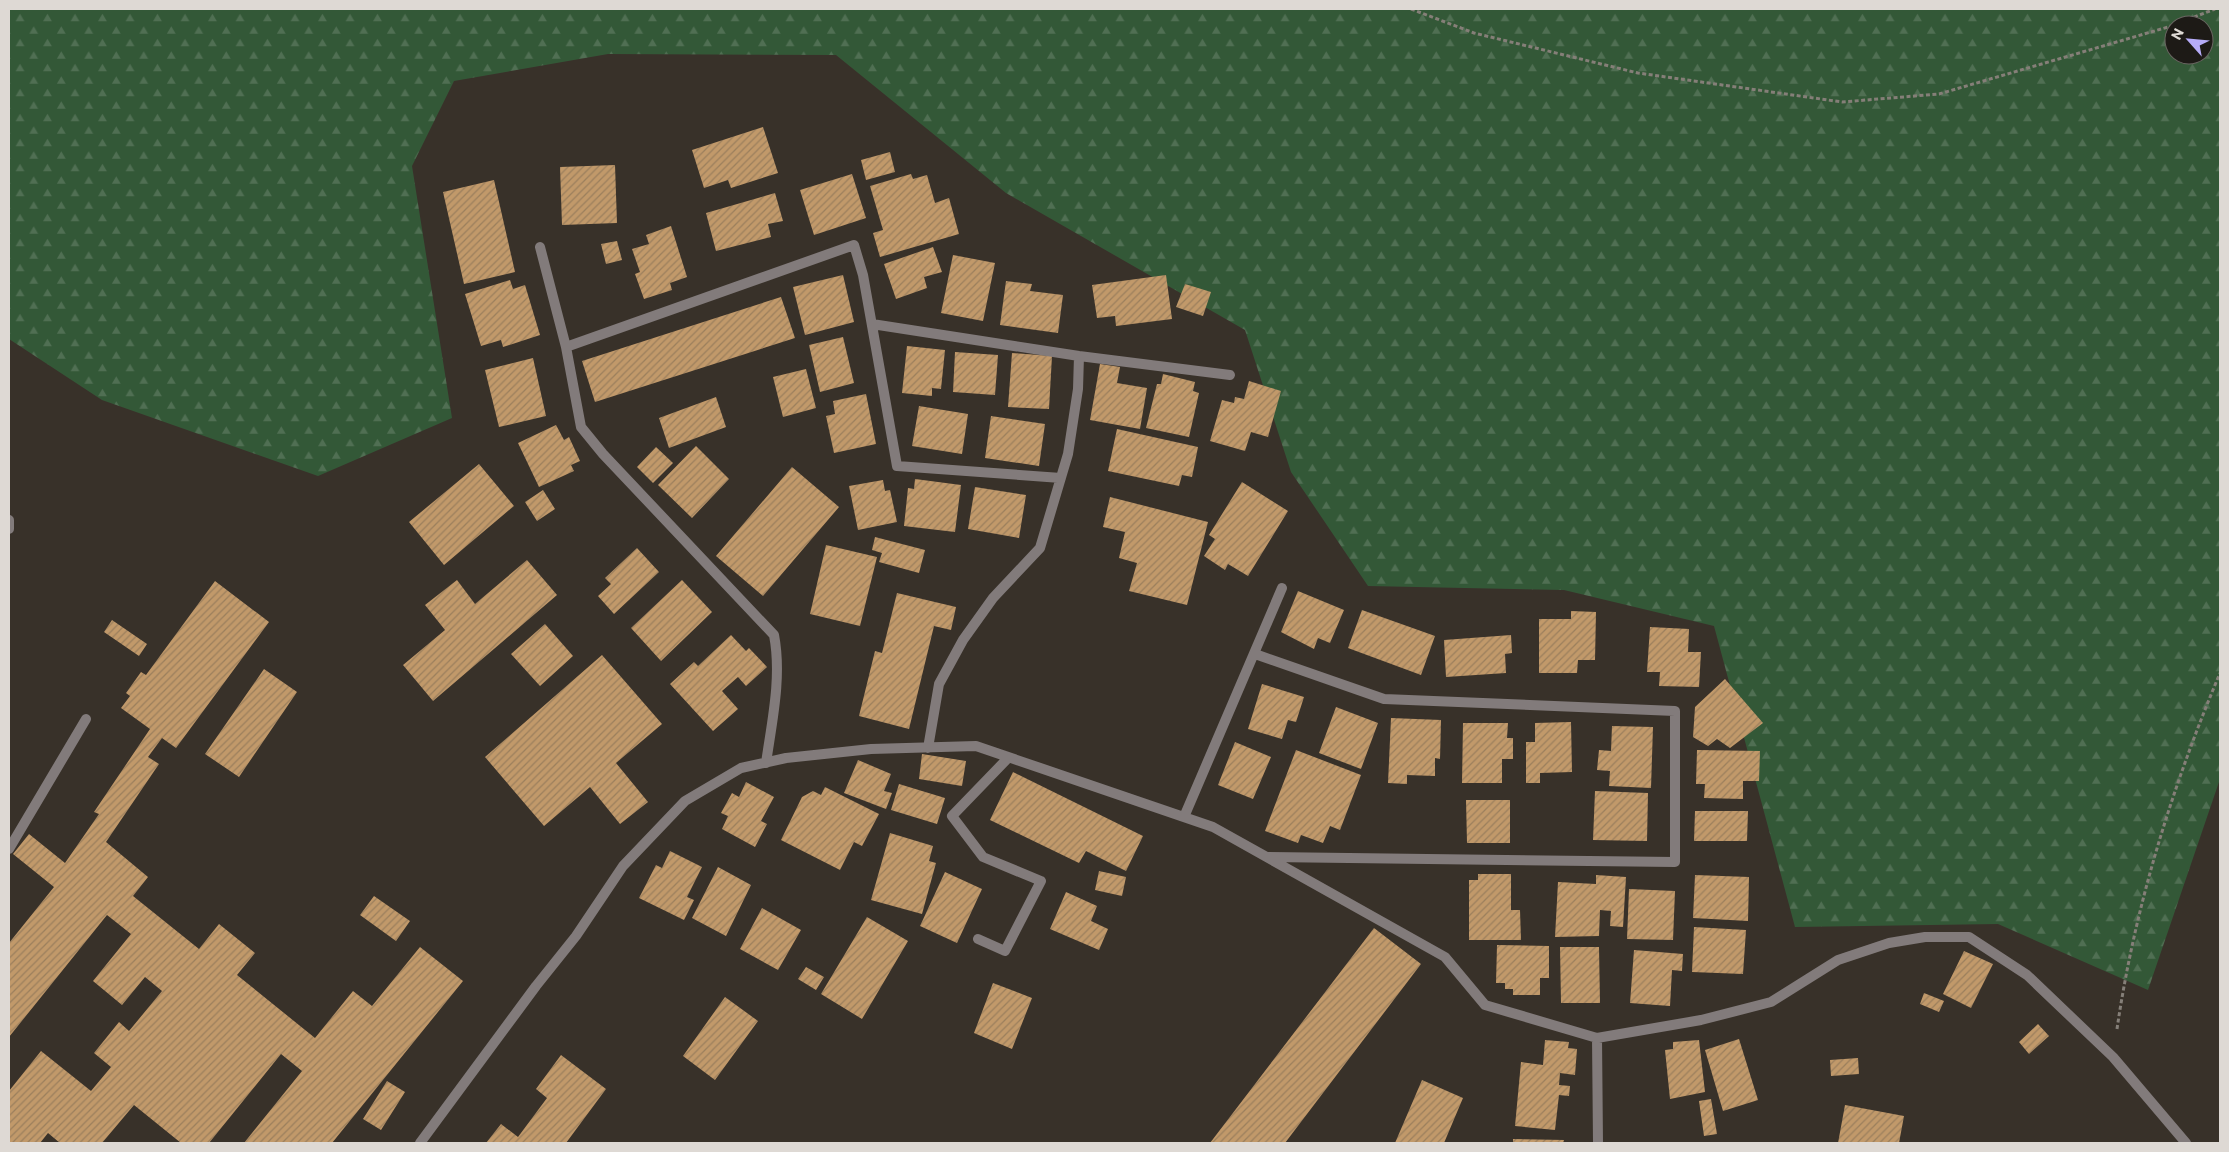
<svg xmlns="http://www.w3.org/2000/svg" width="2229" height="1152" font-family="Commissioner,sans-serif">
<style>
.forest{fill:url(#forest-firs);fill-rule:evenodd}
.building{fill:url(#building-hatch)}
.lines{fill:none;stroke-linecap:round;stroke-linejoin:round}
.path{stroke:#857f78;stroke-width:3;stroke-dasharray:4 2.5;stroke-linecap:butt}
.street{stroke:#827b7b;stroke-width:10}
</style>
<defs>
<pattern id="forest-firs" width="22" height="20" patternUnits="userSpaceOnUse" patternTransform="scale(1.25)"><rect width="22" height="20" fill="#335837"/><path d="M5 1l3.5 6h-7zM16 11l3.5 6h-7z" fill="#506f53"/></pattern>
<pattern id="building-hatch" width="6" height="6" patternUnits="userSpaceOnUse" patternTransform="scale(1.25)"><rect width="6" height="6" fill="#c1996a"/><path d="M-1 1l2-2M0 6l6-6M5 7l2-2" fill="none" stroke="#9b7f5d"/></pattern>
</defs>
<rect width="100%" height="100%" fill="#383129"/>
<path class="forest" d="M9 9H2220V779L2148 990 1998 924 1795 927 1714 626 1564 590 1368 586 1291 472 1245 330 1006 193 836 55 608 54 454 81 412 166 452 418 318 476 102 400 9 339ZM2174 25H2204V55H2174Z"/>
<path class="building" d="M763 127 778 173 731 188 728 180 704 188 692 150Z
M890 152 895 172 866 180 861 160Z
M615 165 617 223 562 225 560 167Z
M852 174 866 218 814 235 800 190Z
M911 174 913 179 927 175 935 203 949 198 959 234 880 257 873 233 883 230 870 186Z
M494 180 515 272 464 284 443 192Z
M775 193 783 221 768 224 771 237 716 251 706 213Z
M671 226 687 277 670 283 672 290 644 299 635 274 640 272 632 249 649 244 646 235Z
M617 241 622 260 606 264 601 244Z
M933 247 942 272 924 277 927 288 896 299 884 264Z
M953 255 995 263 983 321 941 313Z
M843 275 854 322 805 335 793 287Z
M1166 275 1172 319 1116 326 1115 316 1097 318 1092 285Z
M510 280 513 289 525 285 540 335 503 347 501 340 481 346 465 294Z
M1006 281 1032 284 1030 291 1063 295 1058 333 1000 325Z
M1185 284 1211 292 1203 316 1176 307Z
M781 297 795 338 595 402 582 361Z
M843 337 854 383 820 392 809 345Z
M907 346 945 350 941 389 932 388V396L902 393Z
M955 352 998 355 995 395 953 392Z
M1012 353 1052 356 1049 409 1008 407Z
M533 358 546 416 499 427 485 370Z
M1100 364 1120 367 1117 383 1147 388 1140 429 1090 420Z
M806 369 816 408 783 417 773 377Z
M1163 374 1195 382 1193 391 1199 393 1189 437 1146 428 1157 384H1161Z
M1249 381 1281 391 1268 437 1251 432 1245 451 1210 441 1222 400 1234 403 1235 397 1244 399Z
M866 394 876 444 834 453 826 416 835 414 833 401Z
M716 397 726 427 669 448 659 418Z
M919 406 968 414 962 454 912 446Z
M991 416 1045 424 1039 466 985 458Z
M556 425 564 440 569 437 580 461 571 465 574 471 539 487 518 443Z
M1117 429 1198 447 1192 477 1182 475 1179 486 1108 471Z
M696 446 729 479 692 518 658 485Z
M656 447 673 463 653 483 637 467Z
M479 464 514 506 444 565 409 522Z
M792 467 839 507 763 596 716 556Z
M915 479 961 485 955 532 904 526 908 488 914 489Z
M883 480 885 491 890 490 897 522 858 530 849 486Z
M1242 482 1288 511 1248 576 1228 564 1225 570 1204 556 1215 539 1209 535Z
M975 487 1026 495 1019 538 968 529Z
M543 490 555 509 537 521 525 502Z
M1110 497 1208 522 1187 605 1129 591 1137 563 1119 558 1125 532 1103 527Z
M875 537 925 550 919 573 879 562 882 553 872 550Z
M826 545 877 557 860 626 810 614Z
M637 548 659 572 614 614 598 596 611 584 605 578Z
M527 560 557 595 433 701 403 665 445 630 425 605 457 580 475 604Z
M682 580 712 612 661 661 631 628Z
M215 581 269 622 176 748 162 738 148 757 159 764 106 842 148 877 133 896 199 949 219 924 255 953 237 975 315 1038 353 991 372 1006 420 947 463 981 332 1143H244L302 1071 281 1054 209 1143H181L134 1105 102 1143H60L48 1133 40 1143H9V1091L41 1051 91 1091 111 1067 94 1053 119 1022 129 1031 162 991 145 977 122 1005 93 981 131 934 107 915 9 1037V943L54 887 13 854 29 834 65 863 99 814 94 812 150 729 121 708 130 696 126 693 141 672 146 675Z
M1298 591 1344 610 1330 643 1318 638 1314 649 1281 632Z
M897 593 956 607 951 630 934 626 909 729 859 716 875 651 882 653Z
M1362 610 1435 636 1421 675 1348 648Z
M1571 611 1596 612 1595 660H1578L1577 673H1539V619H1571Z
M112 620 147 644 139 656 104 632Z
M545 624 573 656 540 686 511 654Z
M1650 627 1689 629 1688 652H1701L1699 687 1659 686 1660 672H1647Z
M731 635 746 651 749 648 767 667 746 686 738 677 722 691 738 709 713 731 670 684 694 662 698 666Z
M1511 635 1512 653 1505 654 1506 673 1446 677 1444 640Z
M602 655 662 724 616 763 648 802 620 824 590 787 544 826 485 757Z
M264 669 297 692 239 777 205 754Z
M1725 679 1763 723 1730 748 1717 739 1708 746 1693 737 1695 707Z
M1262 684 1304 697 1296 722 1288 720 1282 739 1248 729Z
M1336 707 1378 723 1361 769 1319 753Z
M1391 718 1441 720 1440 759 1435 758V776L1407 775V784L1388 783Z
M1571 722 1572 772 1540 773V783H1526V742H1535V723Z
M1463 723H1508L1507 738H1513V759H1502V783H1462Z
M1612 726 1653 727 1651 788 1609 786 1610 771 1597 770 1599 750 1611 751Z
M1235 742 1271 757 1253 799 1218 785Z
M1296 750 1361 775 1340 830 1330 826 1323 843 1301 835 1298 843 1265 831Z
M1697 750 1760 751 1759 781H1743V799L1704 798 1705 784H1696Z
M922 754 966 761 962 786 919 779Z
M858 760 891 774 884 791 892 793 886 809 844 793Z
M1013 772 1143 836 1126 871 1086 851 1079 863 990 820Z
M746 782 774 797 761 821 767 824 755 847 722 829 728 816 721 813 732 793 739 797Z
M899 784 945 798 937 824 891 810Z
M825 787 879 814 862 846 854 842 840 870 781 840 802 797 813 791 821 795Z
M1595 791 1648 793 1647 841 1593 840Z
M1466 800H1510V843H1467Z
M1695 811H1748L1747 841H1694Z
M890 833 933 846 929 861 936 863 922 914 871 900Z
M670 851 702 867 687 897 694 900 684 920 639 898 656 865 662 868Z
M718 867 751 885 726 936 692 918Z
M1099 871 1126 877 1122 896 1095 890Z
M945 872 982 889 957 943 920 926Z
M1478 874H1511V910H1520L1521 940H1469V880H1478Z
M1596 875 1626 877 1623 927 1610 926 1611 911 1600 910 1599 936 1555 937 1558 882 1596 884Z
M1695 875 1749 877 1748 921 1693 918Z
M1629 889 1675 891 1673 940 1627 939Z
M1066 892 1097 906 1091 921 1108 929 1099 950 1050 929Z
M374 896 410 921 396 941 360 915Z
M762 908 801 930 778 970 740 949Z
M867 917 908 941 862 1019 821 994Z
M1694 927 1746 930 1743 974 1692 972Z
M1374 928 1421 964 1285 1143H1210Z
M1497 945 1549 946V978H1540V995H1513V989H1505V983H1496Z
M1560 947H1599L1600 1003H1561Z
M1634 950 1683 954 1682 971 1672 970 1670 1006 1630 1003Z
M1964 951 1993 964 1971 1008 1943 994Z
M806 967 824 977 816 990 798 979Z
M993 983 1032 998 1012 1049 974 1033Z
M1924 993 1944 1001 1939 1012 1920 1004Z
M725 997 758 1021 715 1080 683 1056Z
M2038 1024 2049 1036 2029 1054 2019 1042Z
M1739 1039 1758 1100 1723 1111 1705 1050Z
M1545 1040 1569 1042 1568 1048 1577 1049 1575 1075 1560 1073 1559 1085 1570 1086 1569 1096 1559 1095 1555 1130 1515 1126 1521 1062 1543 1065Z
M1699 1040 1705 1092 1670 1099 1665 1050 1673 1049V1042Z
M561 1055 606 1089 566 1143H486L501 1124 518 1137 547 1098 536 1089Z
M1858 1058 1859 1074 1831 1076 1830 1060Z
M1422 1080 1463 1098 1444 1143H1395Z
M387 1081 405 1092 381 1130 363 1119Z
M1711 1099 1717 1134 1704 1136 1699 1101Z
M1845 1105 1904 1116 1899 1143H1838Z
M1513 1139 1564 1140 1563 1143H1513Z"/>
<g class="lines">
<path class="path" d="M1411 9 1474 33 1638 73 1842 102 1939 94 2168 27 2215 9
M2117 1029C2135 906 2172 787 2220 673"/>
<path class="street" d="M540 247 566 347 581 427 603 454 774 635C782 677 772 721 766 763
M872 324 1079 356 1230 375
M566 347 854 245 863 275 897 466 1061 478
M9 520V529
M1255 654 1384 699 1675 711V862L1268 857
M928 748 939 684 963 640 993 598 1040 548 1068 454 1078 389 1079 356
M1184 817 1282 588
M9 849 86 719
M978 939 1005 951 1041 881 983 857 952 816 1008 758
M1597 1038 1598 1143
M420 1143 536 986 576 936 623 866 685 801 741 768 786 758 871 749 976 746 1213 827 1445 957 1485 1005 1597 1038 1701 1020 1771 1002 1838 960 1889 943 1925 937H1969L2027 975 2113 1057 2186 1143"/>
</g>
<rect width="2229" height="1152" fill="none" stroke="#ded9d4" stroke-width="20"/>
<g transform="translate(2189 40) rotate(297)"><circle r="24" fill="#1d1a16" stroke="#6a6662"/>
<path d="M0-4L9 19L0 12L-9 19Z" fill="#b6acf8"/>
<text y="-8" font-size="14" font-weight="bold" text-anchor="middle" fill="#ded9d4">N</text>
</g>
</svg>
